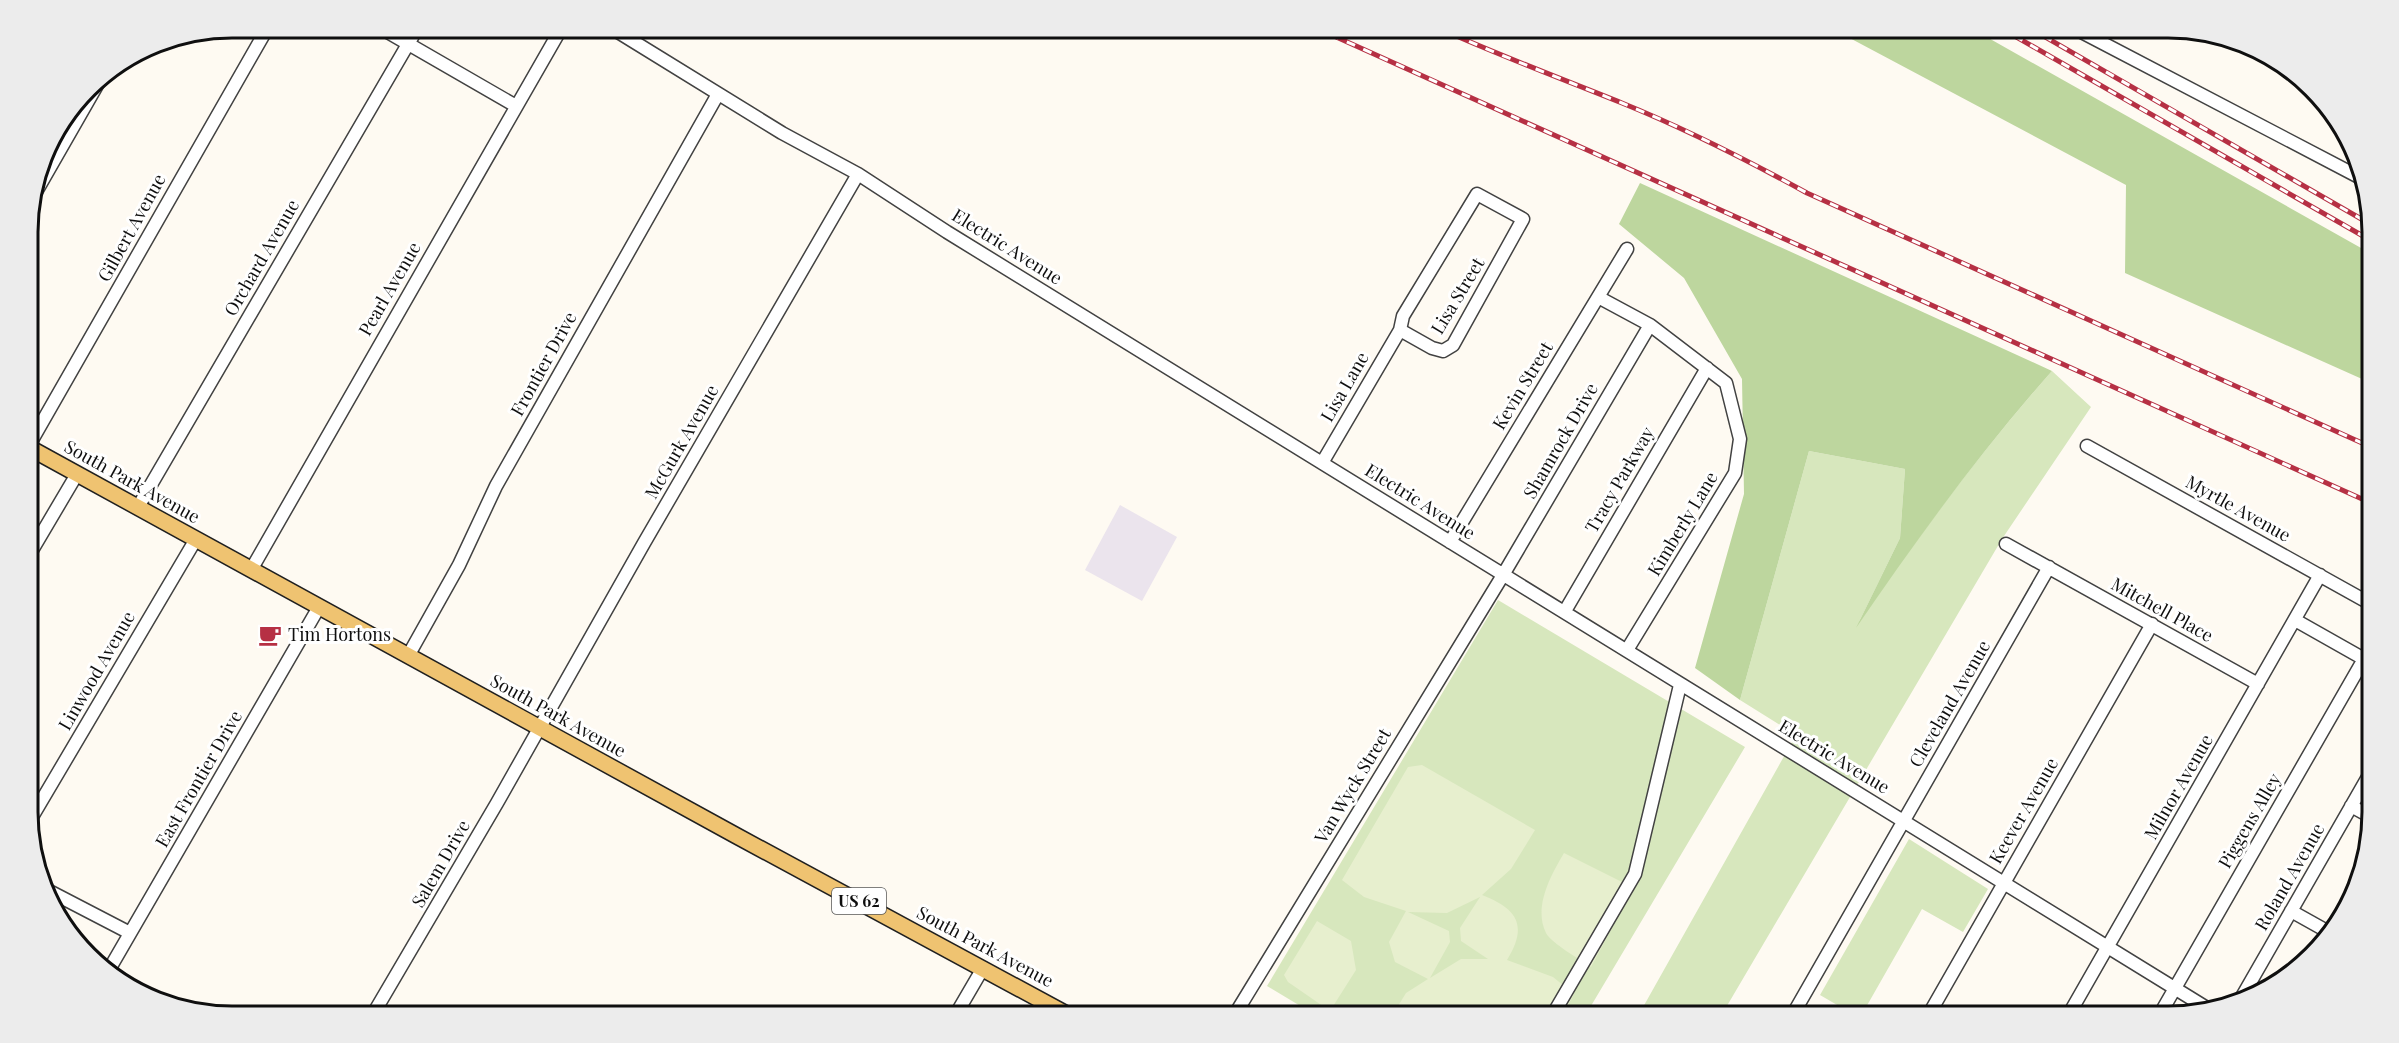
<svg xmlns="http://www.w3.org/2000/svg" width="2399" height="1043" font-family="'Playfair Display',serif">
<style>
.industrial{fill:#ebe4ed}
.green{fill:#d7e7bd}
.forest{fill:#bdd69e}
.pitch{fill:#e7efce;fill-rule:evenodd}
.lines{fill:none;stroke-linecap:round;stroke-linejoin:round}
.minor-casing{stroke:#424242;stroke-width:15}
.major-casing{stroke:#202020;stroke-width:18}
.minor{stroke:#fff;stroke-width:12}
.major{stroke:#efc371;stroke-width:15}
.rail-casing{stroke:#b63044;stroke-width:5}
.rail{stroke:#fff;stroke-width:3;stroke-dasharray:9;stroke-linecap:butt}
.labels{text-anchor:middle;stroke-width:6;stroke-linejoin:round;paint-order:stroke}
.shield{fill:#fff;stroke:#575757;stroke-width:1.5}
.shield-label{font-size:16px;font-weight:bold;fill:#0f0f0f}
.street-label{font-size:18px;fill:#0f0f0f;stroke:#fff}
.poi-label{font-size:18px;fill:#0f0f0f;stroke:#fff;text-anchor:start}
.rim{fill:none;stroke:#0f0f0f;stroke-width:3}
</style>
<rect width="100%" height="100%" fill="#fefaf2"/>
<path class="industrial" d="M1120 505 1177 537 1142 601 1085 570Z"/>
<path class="green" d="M2052 371 2091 407 2002 539 1721 1016H1638L1796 735 1740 700 1809 451 1905 469 1900 538 1859 622C1919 535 1982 450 2052 371Z
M1498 600 1745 747 1585 1016H1317L1267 986Z
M1909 839 1988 889 1963 932 1922 909 1861 1016H1856L1820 995Z"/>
<path class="forest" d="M1829 27H1969L2370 253 2371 383 2125 273 2126 185Z
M1640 183 2052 371C1980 452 1917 539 1856 628L1900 538 1905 469 1809 451 1740 700 1695 668 1744 494 1742 379 1684 278 1619 224Z"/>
<path class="pitch" d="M1422 765 1535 830 1511 869 1482 895C1518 909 1528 926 1507 960L1553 977 1574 994 1562 1016H1392L1406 993 1428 979 1395 962 1389 942 1406 911 1364 897 1342 880 1408 767ZM1480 897 1460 928 1461 941 1488 959H1461L1430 978 1450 942 1449 931 1408 912 1447 913Z
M1564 853 1622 882 1627 900 1591 967C1581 960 1551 943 1546 933 1533 907 1551 875 1564 853Z
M1317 921 1351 941 1356 970 1330 1011 1288 982 1284 975Z"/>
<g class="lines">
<g class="minor-casing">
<path id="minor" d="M379 27 516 106
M610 27 782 133 858 174 947 232 2210 1010
M2072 27 2359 177
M1477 194 1523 219 1453 345 1443 351 1432 348 1400 330 1403 316Z
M33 197 104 73
M1598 297 1650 325 1726 383 1740 439 1735 473 1627 650
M2087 446 2371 604
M28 447 268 27
M1322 463 1400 330
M138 507 418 27
M1450 542 1627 249
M2006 544 2258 684
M28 557 77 474
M251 570 562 27
M1565 611 1707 368
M2295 620 2364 659
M408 656 459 565 496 486 718 94
M2351 806 2371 817
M29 822 196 539
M51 892 130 933
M2291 911 2325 930
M110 968 319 607
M2239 1002 2372 770
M372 1016 497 803 644 543 858 174
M955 1016 983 968
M1234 1016 1503 575 1650 325
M1552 1016 1635 874 1680 685
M1792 1016 2049 567
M1928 1016 2152 624
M2068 1016 2320 575
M2159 1016 2372 645"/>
</g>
<g class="major-casing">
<path id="major" d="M28 447 735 835 1070 1016"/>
</g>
<use href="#minor" class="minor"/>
<use href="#major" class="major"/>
<g class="rail-casing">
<path id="rail" d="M1314 27 2371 503
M1436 27C1498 55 1560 78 1622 103 1686 129 1747 160 1807 193L2371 447
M1999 27 2370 240
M2028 27 2370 224"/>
</g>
<use href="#rail" class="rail"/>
</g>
<defs>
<g id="cafe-bare" transform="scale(1.8)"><path d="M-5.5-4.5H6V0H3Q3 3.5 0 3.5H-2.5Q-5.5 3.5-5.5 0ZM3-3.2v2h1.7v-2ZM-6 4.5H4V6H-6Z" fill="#b63044" stroke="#fff" stroke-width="2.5" paint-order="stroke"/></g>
</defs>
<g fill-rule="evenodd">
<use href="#cafe-bare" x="270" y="635"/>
</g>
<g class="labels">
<rect class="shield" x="832" y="888" width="54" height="26" rx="4.5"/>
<g class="shield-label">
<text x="859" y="907">US 62</text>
</g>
<g class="street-label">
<text transform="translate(132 228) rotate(-61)" y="6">Gilbert Avenue</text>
<text transform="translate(1007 247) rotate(32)" y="6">Electric Avenue</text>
<text transform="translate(262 258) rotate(-60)" y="6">Orchard Avenue</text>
<text transform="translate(390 289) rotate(-60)" y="6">Pearl Avenue</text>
<text transform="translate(1458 296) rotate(-59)" y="6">Lisa Street</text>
<text transform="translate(544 364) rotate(-61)" y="6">Frontier Drive</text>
<text transform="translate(1523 386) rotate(-59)" y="6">Kevin Street</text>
<text transform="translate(1345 387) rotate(-60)" y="6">Lisa Lane</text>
<text transform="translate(1561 441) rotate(-60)" y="6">Shamrock Drive</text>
<text transform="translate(682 442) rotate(-60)" y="6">McGurk Avenue</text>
<text transform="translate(1620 480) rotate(-60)" y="6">Tracy Parkway</text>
<text transform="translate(132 482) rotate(29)" y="6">South Park Avenue</text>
<text transform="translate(1420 502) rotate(32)" y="6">Electric Avenue</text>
<text transform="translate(2238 509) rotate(29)" y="6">Myrtle Avenue</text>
<text transform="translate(1683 524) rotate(-59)" y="6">Kimberly Lane</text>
<text transform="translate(2162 610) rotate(29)" y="6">Mitchell Place</text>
<text transform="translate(97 671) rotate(-60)" y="6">Linwood Avenue</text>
<text transform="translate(1950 704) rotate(-60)" y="6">Cleveland Avenue</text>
<text transform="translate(558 716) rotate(29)" y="6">South Park Avenue</text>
<text transform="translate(1834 757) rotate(31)" y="6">Electric Avenue</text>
<text transform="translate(199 779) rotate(-60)" y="6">East Frontier Drive</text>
<text transform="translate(1353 786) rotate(-59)" y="6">Van Wyck Street</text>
<text transform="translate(2179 787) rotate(-60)" y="6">Milnor Avenue</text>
<text transform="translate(2024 811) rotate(-60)" y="6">Keever Avenue</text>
<text transform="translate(2250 821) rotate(-60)" y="6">Piggens Alley</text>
<text transform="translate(441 864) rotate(-60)" y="6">Salem Drive</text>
<text transform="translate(2290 877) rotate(-60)" y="6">Roland Avenue</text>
<text transform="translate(985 947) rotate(28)" y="6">South Park Avenue</text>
</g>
<g class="poi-label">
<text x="288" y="641">Tim Hortons</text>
</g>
</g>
<path d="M0 0H2399V1043H0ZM232 38H2168A194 194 0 0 1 2362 232V812A194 194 0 0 1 2168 1006H232A194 194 0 0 1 38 812V232A194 194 0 0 1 232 38Z" fill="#ececec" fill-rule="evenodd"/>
<path class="rim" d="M232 38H2168A194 194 0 0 1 2362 232V812A194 194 0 0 1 2168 1006H232A194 194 0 0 1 38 812V232A194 194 0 0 1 232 38Z"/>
</svg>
